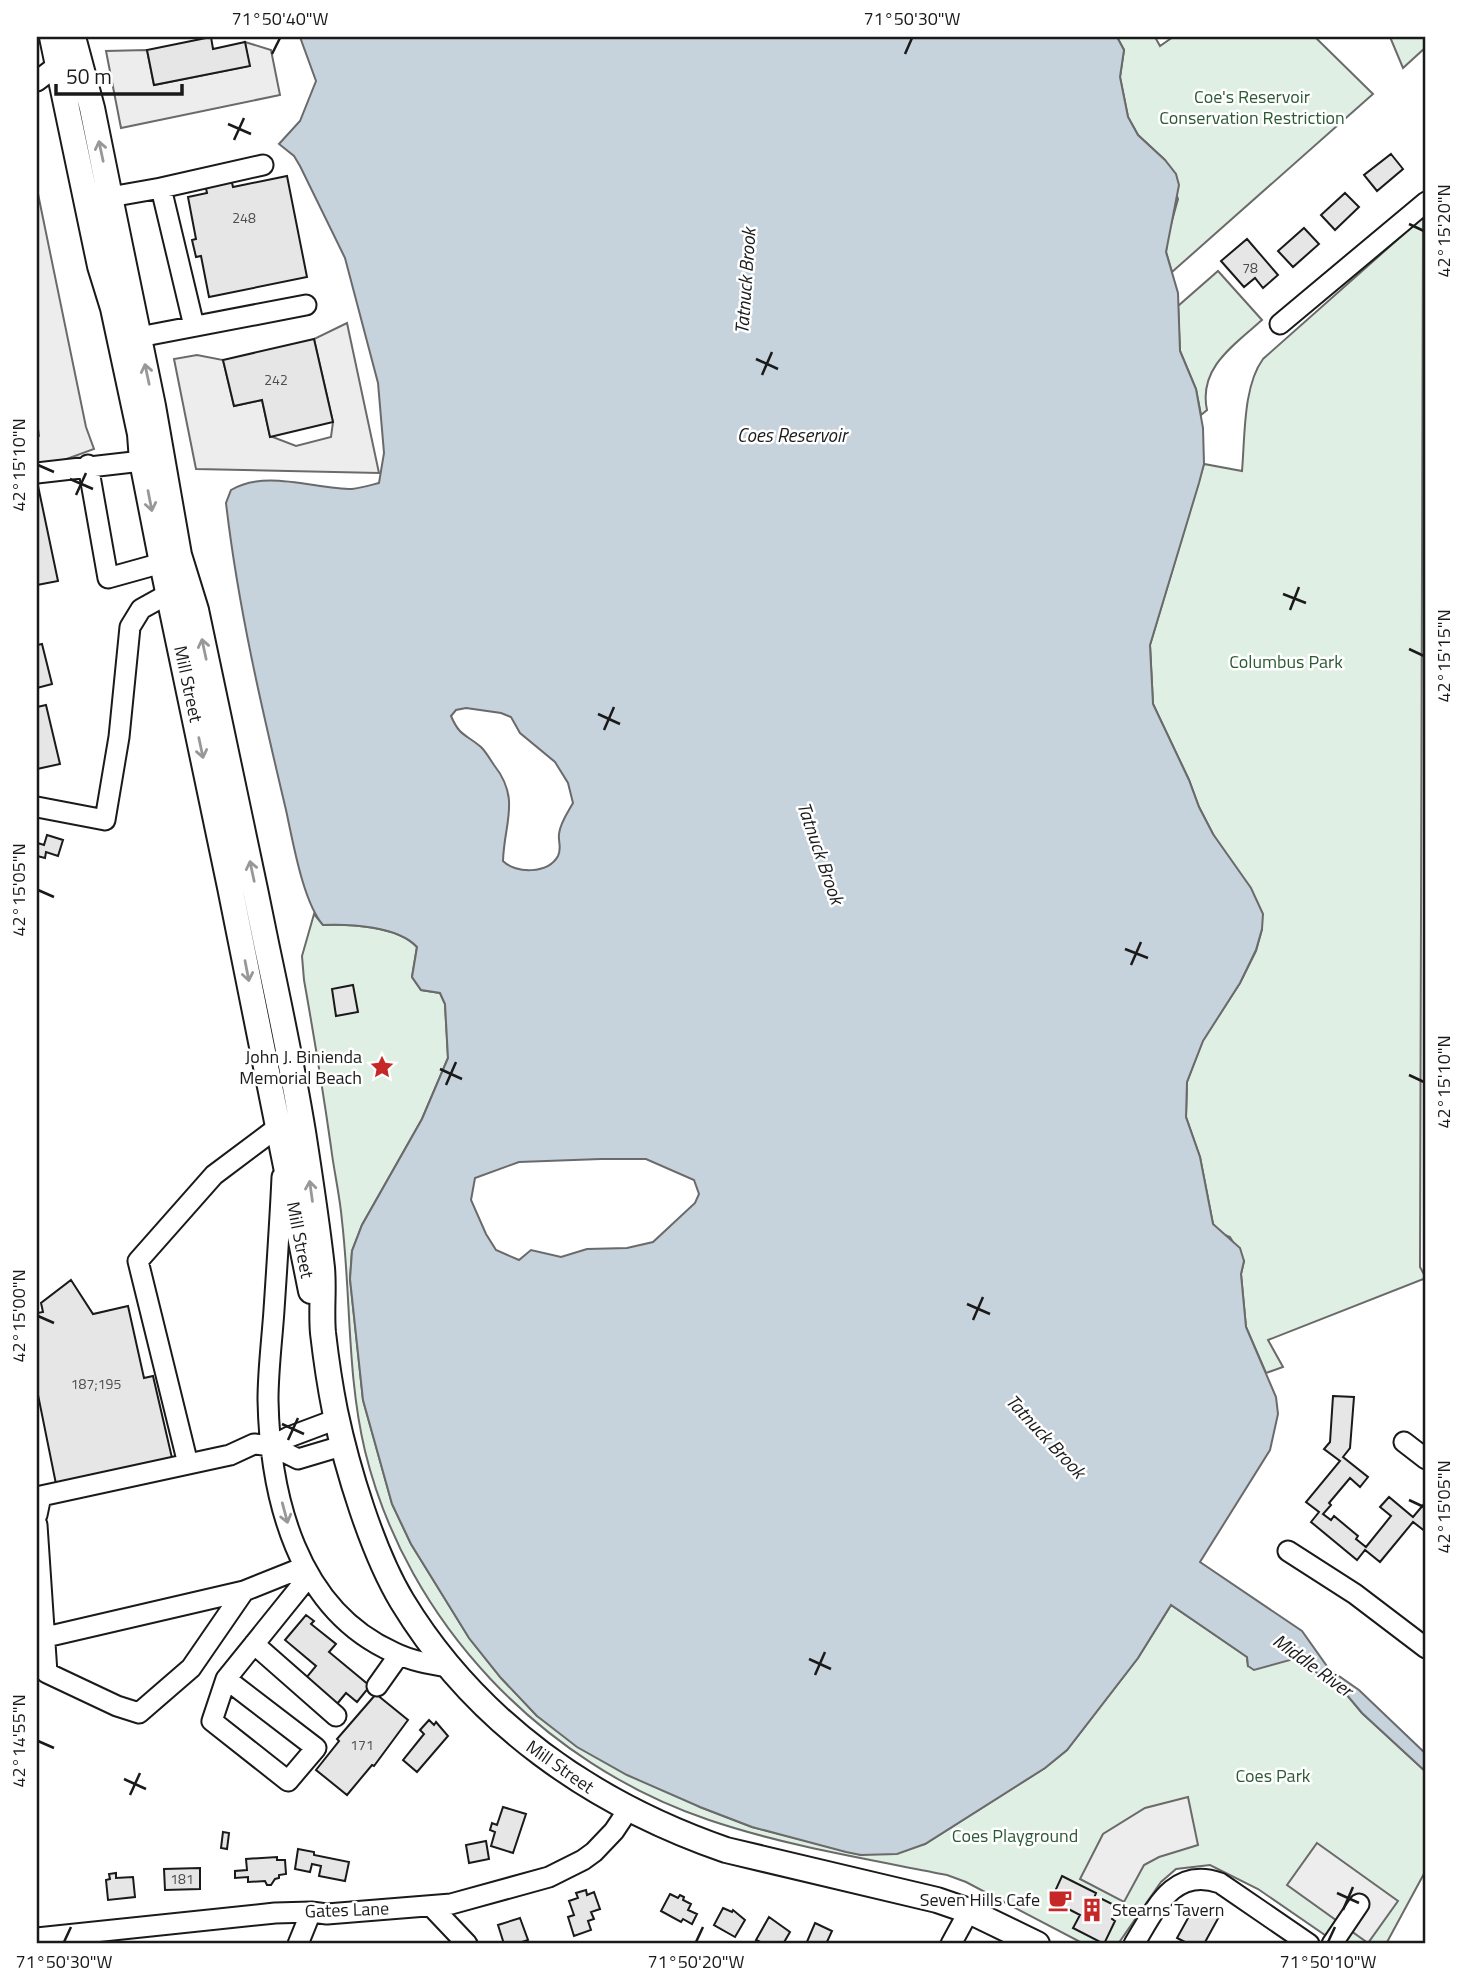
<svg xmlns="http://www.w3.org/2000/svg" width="1463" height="1981" font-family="'Titillium Web',sans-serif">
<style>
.green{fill:#e0efe3;stroke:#6a6a6a;stroke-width:2}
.parking{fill:#ededed;stroke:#6a6a6a;stroke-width:2}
.water{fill:#c6d2dc;stroke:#6a6a6a;stroke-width:2;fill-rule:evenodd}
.building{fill:#e6e6e6;stroke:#1a1a1a;stroke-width:2}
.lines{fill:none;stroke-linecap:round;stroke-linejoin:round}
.minor-casing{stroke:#1a1a1a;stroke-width:23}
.major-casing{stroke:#1a1a1a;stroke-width:28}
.minor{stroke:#fff;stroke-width:19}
.major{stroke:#fff;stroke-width:24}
.oneway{stroke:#989898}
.ticks{fill:none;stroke:#1a1a1a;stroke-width:2.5}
.labels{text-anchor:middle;stroke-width:5;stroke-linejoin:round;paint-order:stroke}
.number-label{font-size:14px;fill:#4d4d4d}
.park-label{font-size:18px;fill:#2b5a34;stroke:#fff}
.street-label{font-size:18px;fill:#1a1a1a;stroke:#fff}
.poi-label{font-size:18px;fill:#1a1a1a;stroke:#fff;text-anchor:end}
.water-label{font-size:19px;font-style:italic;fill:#1a1a1a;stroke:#fff}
.neatline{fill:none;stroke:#1a1a1a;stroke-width:2.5}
.ticks-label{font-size:18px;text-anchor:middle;fill:#1a1a1a}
</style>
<rect width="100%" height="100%" fill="#fff"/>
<path class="green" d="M1117 37H1155L1160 46 1173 37H1315L1373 94 1172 272 1166 252 1168 235 1178 199 1165 160 1138 135 1128 117 1120 77 1124 50Z
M1390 37H1426V47L1403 68Z
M1423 217 1420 1267 1426 1278 1268 1340 1283 1367 1266 1373 1246 1327 1241 1274 1244 1261 1230 1237 1220 1233 1213 1224 1200 1157 1186 1117 1187 1082 1203 1040 1240 983 1256 951 1262 929 1199 807 1189 780 1153 704 1150 645 1204 464 1242 471C1245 437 1243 386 1263 359Z
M1218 271 1262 320C1234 345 1198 368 1207 410L1201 415 1196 389 1180 351 1178 306Z
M314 914 323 925C351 924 397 926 417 947L412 977 421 990 440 993 445 1004 448 1058 422 1119 362 1225 352 1251 350 1279 363 1400 392 1504 411 1544 469 1638 501 1678 537 1716 700 1807 752 1827 861 1855 925 1844 1045 1768 1067 1750 1138 1658 1171 1605 1247 1657 1248 1666 1297 1658 1347 1695 1362 1713 1426 1772V1870L1386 1944H1338L1258 1889 1210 1865 1176 1869 1161 1882 1118 1944H1084L966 1882 947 1875C867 1859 786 1846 709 1820 543 1764 407 1623 365 1451 347 1376 351 1298 342 1221 340 1196 334 1172 331 1147 323 1091 314 1036 304 980L302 956Z"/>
<path class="parking" d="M245 42 271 50 280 95 121 128 106 51 147 50 154 85 249 66Z
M37 189 86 427 94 449 53 464 37 467V437L39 436 37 422Z
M347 323 379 473 196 469 174 359 197 355 223 360 234 406 262 400 270 436 296 446 331 437 333 422 314 339Z
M1188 1797 1198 1845 1159 1857 1144 1865 1124 1902 1080 1879 1103 1834 1145 1808Z
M1317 1843 1398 1901 1368 1943 1287 1885Z"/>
<path class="water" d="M300 37H1117L1124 50 1120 77 1128 117 1138 135 1165 160 1176 174 1179 185 1166 252 1178 293 1180 351 1196 389 1203 428 1204 464 1199 483 1150 645 1153 704 1189 780 1199 807 1213 834 1251 888 1263 914 1262 929 1256 950 1240 983 1203 1041 1187 1082 1186 1117 1200 1157 1213 1224 1240 1248 1244 1261 1241 1274 1246 1327 1276 1397 1278 1414 1270 1450 1200 1562 1302 1631 1329 1669 1359 1690 1426 1754V1772L1362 1713 1347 1695 1297 1658 1254 1670 1248 1666 1247 1657 1171 1605 1138 1658 1067 1750 1045 1768 925 1844 897 1854 861 1855 846 1852 752 1827 700 1807 627 1775 577 1747 537 1716 501 1678 469 1638 411 1544 392 1504 363 1400 350 1279 352 1251 362 1225 422 1119 448 1058 445 1004 440 993 421 990 412 977 417 947C398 926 350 924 323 925 303 902 293 842 286 810 262 709 238 607 226 503L231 490C266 469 315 489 352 489 361 488 371 485 379 483L384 453 378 383 345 258 300 166 294 156 279 144 300 121 316 81ZM466 708 501 713 511 717 520 733 555 762 568 783 573 803C568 812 560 823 559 834 558 842 562 848 558 856 548 874 516 874 503 861 504 823 521 799 494 765 490 759 486 752 481 747 466 734 460 737 451 716L456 710ZM601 1159H646L694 1180 699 1194 695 1203 653 1242 627 1248 587 1249 561 1257 531 1250 519 1260 496 1250 486 1234 471 1200 475 1178 519 1162Z"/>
<path class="building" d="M211 37 213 49 245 42 250 66 154 85 147 50Z
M1391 154 1403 169 1377 191 1364 175Z
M287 176 307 277 209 297 201 256 196 257 192 240 196 239 188 197 207 193 205 184 231 179 233 187Z
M1345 193 1359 207 1335 230 1321 215Z
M1304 228 1319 244 1293 267 1278 251Z
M1247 239 1278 275 1263 288 1255 278 1244 287 1221 261Z
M314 339 333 422 270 437 262 400 234 406 223 360Z
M37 481 58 581 37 585Z
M42 644 52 684 37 688V645Z
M46 705 60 764 37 769V707Z
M47 835 63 840 58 856 46 852 45 858 37 856 38 843 44 845Z
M353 985 358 1012 336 1016 332 989Z
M71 1280 93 1314 128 1306 144 1378 153 1376 172 1458 56 1484 37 1390V1313L43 1312 41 1303Z
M1333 1396 1354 1397 1350 1448 1343 1457 1368 1477 1360 1487 1350 1478 1329 1503 1331 1505 1323 1514 1331 1520 1334 1516 1358 1536 1356 1539 1366 1547 1391 1516 1380 1507 1389 1497 1413 1517 1424 1504 1426 1506V1532L1413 1522 1380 1562 1365 1550 1357 1560 1311 1522 1319 1512 1306 1502 1340 1461 1324 1449 1330 1442Z
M306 1615 314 1621 311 1624 336 1644 329 1652 370 1686 357 1702 346 1693 337 1704 306 1678 316 1666 285 1640Z
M376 1694 408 1720 374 1766 372 1765 347 1795 316 1770 339 1741 337 1739Z
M429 1720 434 1725 436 1722 448 1736 417 1772 403 1760 424 1734 420 1730Z
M503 1807 526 1814 513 1853 491 1846 495 1832 490 1830 492 1823 497 1825Z
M223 1832 229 1833 227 1849 221 1848Z
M486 1841 489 1859 469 1863 466 1845Z
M298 1849 314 1852V1855L349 1862 345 1881 319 1876 321 1866 312 1864 310 1872 295 1869Z
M277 1857V1860H285L286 1874 279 1875V1878L275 1879 271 1885H267L265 1881 248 1882V1877L235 1878V1871L247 1870 246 1859Z
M200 1868V1889L165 1890 164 1869Z
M116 1873V1878L133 1877 135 1897 108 1900 106 1880 110 1879 109 1874Z
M1062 1876 1096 1893 1094 1898 1098 1900 1100 1898 1114 1905 1112 1909 1116 1911 1112 1919 1115 1921 1104 1944 1073 1928 1080 1915 1051 1900Z
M586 1890 587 1895 594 1892 600 1909 591 1912 594 1919 588 1921 591 1930 574 1936 568 1917 574 1915 569 1901 578 1898 576 1893Z
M670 1894 678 1898 680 1895 684 1897 683 1900 691 1904 688 1910 697 1914 692 1924 683 1919 681 1922 661 1911Z
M723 1908 732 1912 733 1910 745 1920 735 1937 714 1925Z
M1193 1909 1204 1915 1212 1909 1221 1913 1204 1944H1189L1177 1938Z
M769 1917 790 1932 783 1944H765L756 1940Z
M520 1918 528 1940 516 1944H504L498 1925Z
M815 1923 832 1931 826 1944H806Z"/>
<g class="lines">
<g class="minor-casing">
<path id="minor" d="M37 81 58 65
M110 197 161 188
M1280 324 1426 202
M194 326 161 188 263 165
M139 337 306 305
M88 465 108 578 162 563
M37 473 142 461
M37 807 105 820 119 737 130 627 141 609 168 594
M282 1177C280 1221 277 1265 274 1310 272 1340 268 1370 268 1400 270 1497 297 1609 393 1652 411 1661 430 1664 449 1667
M337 1419 289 1437 272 1446 298 1459 345 1445
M1404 1442 1426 1459
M188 1464 138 1261 214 1175 278 1127
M37 1515 41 1496 230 1455 254 1444 272 1446
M37 1525 47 1673 117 1706 139 1713 191 1668 244 1591 304 1567
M1288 1551 1355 1594 1426 1648
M46 1637 244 1591
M254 1644 336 1716
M226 1679 212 1721 288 1781 316 1748 226 1679 309 1576
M377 1686 399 1655
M431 1906 467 1944
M37 1938 275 1913 311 1912 327 1914 451 1904 549 1877 583 1860 594 1852 614 1831 628 1810
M298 1944 311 1912
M951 1944 969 1911
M1134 1944C1155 1910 1173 1866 1220 1883L1309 1944
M1332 1944 1359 1904"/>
</g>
<g class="major-casing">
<path id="major" d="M52 37 100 266 113 308 140 434 142 461 162 563 230 887 311 1291
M73 37 92 108 110 197 153 406 179 555 196 610C220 722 244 835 267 948 280 1009 293 1071 303 1132 310 1177 317 1223 322 1268 324 1289 321 1311 323 1333 326 1359 330 1386 335 1411 347 1468 372 1551 402 1601 476 1723 593 1804 726 1850L937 1900 969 1911 1037 1944"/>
</g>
<use href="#minor" class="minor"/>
<use href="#major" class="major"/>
</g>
<defs><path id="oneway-shaft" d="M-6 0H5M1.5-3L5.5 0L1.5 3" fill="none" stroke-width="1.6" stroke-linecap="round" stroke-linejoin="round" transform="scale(1.75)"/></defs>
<g class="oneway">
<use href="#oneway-shaft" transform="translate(101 151) rotate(-102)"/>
<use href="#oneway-shaft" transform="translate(147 374) rotate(-102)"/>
<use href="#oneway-shaft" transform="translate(150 501) rotate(79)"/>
<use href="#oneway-shaft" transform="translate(204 649) rotate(-102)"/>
<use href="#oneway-shaft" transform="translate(201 748) rotate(78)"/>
<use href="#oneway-shaft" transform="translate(252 871) rotate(-102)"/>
<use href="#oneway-shaft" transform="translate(247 971) rotate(79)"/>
<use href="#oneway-shaft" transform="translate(311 1191) rotate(-98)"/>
<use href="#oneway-shaft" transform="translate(285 1513) rotate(75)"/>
</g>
<path class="ticks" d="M272 54 280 38M905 54 912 38M228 124 251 134M234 140 244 118M1409 224 1424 231M756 359 778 369M762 375 772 352M38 465 54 472M70 479 93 489M76 495 86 473M1283 594 1306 603M1290 610 1299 587M1409 649 1424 656M598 714 620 724M604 730 614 707M38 890 54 897M1125 949 1148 958M1131 965 1141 942M440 1069 462 1079M1409 1075 1424 1082M446 1085 456 1062M967 1304 990 1314M38 1316 54 1323M973 1320 983 1297M282 1424 304 1434M288 1440 298 1418M1409 1500 1424 1507M809 1659 831 1669M815 1675 825 1652M38 1741 54 1748M124 1779 146 1789M130 1795 140 1773M1337 1893 1359 1903M1343 1910 1353 1887M64 1942 71 1927M696 1942 703 1927M1328 1942 1335 1927"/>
<defs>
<g id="sight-bare" transform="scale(1.89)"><path d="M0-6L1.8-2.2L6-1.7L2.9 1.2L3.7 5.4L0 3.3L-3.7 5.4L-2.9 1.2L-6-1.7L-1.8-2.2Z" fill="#c62828" stroke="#fff" stroke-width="2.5" paint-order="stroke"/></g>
<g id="cafe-bare" transform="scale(1.89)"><path d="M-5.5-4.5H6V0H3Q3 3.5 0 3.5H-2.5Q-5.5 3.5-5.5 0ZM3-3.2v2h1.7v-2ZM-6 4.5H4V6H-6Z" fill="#c62828" stroke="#fff" stroke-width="2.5" paint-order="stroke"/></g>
<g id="building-bare" transform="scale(1.89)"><path d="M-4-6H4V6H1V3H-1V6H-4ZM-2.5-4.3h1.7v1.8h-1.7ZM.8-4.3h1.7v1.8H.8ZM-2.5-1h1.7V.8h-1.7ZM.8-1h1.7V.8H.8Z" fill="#c62828" stroke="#fff" stroke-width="2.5" paint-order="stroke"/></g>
</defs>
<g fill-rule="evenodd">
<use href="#sight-bare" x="382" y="1067"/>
<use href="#cafe-bare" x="1060" y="1900"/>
<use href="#building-bare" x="1092" y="1910"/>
</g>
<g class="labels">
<g class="number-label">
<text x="244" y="223">248</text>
<text x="1250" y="273">78</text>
<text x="276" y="385">242</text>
<text x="96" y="1389">187;195</text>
<text x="362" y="1750">171</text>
<text x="182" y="1884">181</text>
</g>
<g class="park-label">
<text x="1252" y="103">Coe's Reservoir<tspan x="1252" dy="21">Conservation Restriction</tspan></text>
<text x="1286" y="668">Columbus Park</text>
<text x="1273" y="1782">Coes Park</text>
<text x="1015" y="1842">Coes Playground</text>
</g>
<g class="street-label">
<text transform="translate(188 684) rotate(78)" y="6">Mill Street</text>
<text transform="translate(300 1240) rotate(79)" y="6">Mill Street</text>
<text transform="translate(560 1767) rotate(35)" y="6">Mill Street</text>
<text transform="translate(347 1910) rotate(-2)" y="6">Gates Lane</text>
</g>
<g class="poi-label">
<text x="362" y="1063">John J. Binienda<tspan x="362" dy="21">Memorial Beach</tspan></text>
<text x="1040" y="1906">Seven Hills Cafe</text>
<text x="1112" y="1916" text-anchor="start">Stearns Tavern</text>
</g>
<g class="water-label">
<text transform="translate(745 281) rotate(-86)" y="7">Tatnuck Brook</text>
<text x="792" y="442">Coes Reservoir</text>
<text transform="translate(821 853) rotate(71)" y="7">Tatnuck Brook</text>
<text transform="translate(1046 1436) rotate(47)" y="7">Tatnuck Brook</text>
<text transform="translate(1313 1665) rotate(36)" y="7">Middle River</text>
</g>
</g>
<rect width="1463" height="1981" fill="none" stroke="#ffffff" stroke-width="77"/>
<path d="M56 84v10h126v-10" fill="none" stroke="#1a1a1a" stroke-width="3.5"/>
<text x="66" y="84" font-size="21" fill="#1a1a1a" stroke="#ffffff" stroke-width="5" paint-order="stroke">50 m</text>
<rect x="38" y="38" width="1386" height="1904" class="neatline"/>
<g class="ticks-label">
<text x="280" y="25">71°50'40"W</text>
<text x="912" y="25">71°50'30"W</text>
<text transform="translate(1444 231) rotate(-90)" y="6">42°15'20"N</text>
<text transform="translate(19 465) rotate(-90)" y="6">42°15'10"N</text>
<text transform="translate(1444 656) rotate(-90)" y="6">42°15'15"N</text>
<text transform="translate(19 890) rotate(-90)" y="6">42°15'05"N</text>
<text transform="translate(1444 1082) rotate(-90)" y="6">42°15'10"N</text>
<text transform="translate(19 1316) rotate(-90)" y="6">42°15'00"N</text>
<text transform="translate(1444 1507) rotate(-90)" y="6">42°15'05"N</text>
<text transform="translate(19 1741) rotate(-90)" y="6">42°14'55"N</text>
<text x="64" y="1968">71°50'30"W</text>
<text x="696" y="1968">71°50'20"W</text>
<text x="1328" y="1968">71°50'10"W</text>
</g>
</svg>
